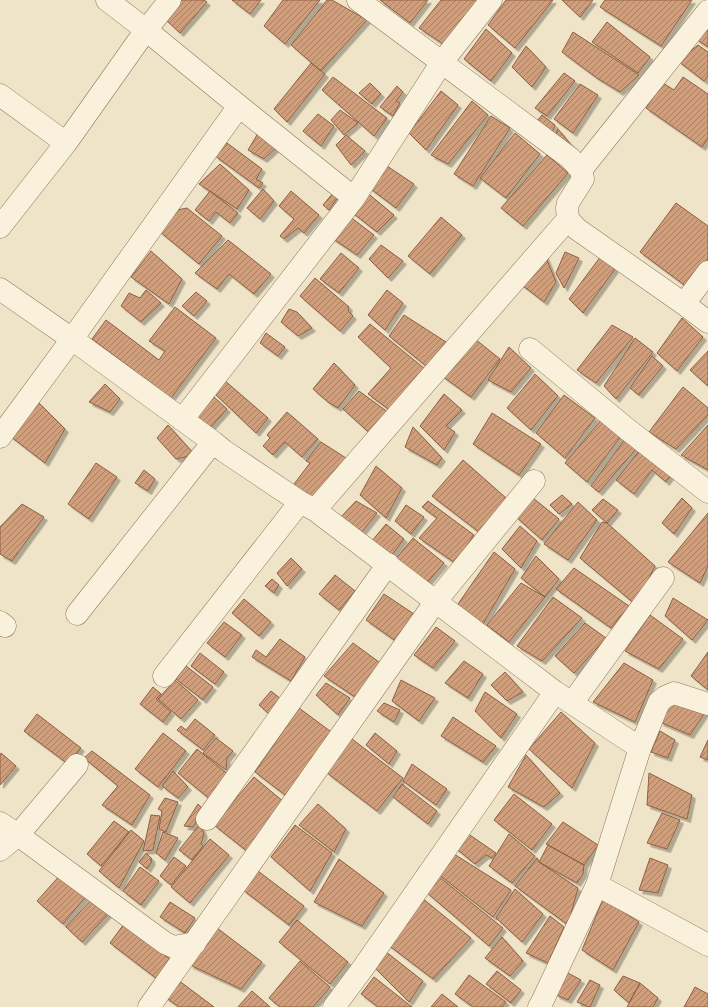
<svg xmlns="http://www.w3.org/2000/svg" width="708" height="1007" font-family="'PT Serif',serif">
<style>
.building{fill:url(#building-hatch);stroke:#8d5f41;filter:url(#shadow)}
.lines{fill:none;stroke-linecap:round;stroke-linejoin:round}
.street-casing{stroke:#8d765c;stroke-width:23}
.street{stroke:#faf1dc;stroke-width:22}
</style>
<defs>
<pattern id="building-hatch" width="6" height="6" patternUnits="userSpaceOnUse"><rect width="6" height="6" fill="#cf9f7d"/><path d="M-1 1l2-2M0 6l6-6M5 7l2-2" fill="none" stroke="#a98266"/></pattern>
<filter id="shadow"><feDropShadow dx="3.5" dy="3.5" stdDeviation="0" flood-color="#0004"/></filter>
</defs>
<rect width="100%" height="100%" fill="#f0e4c8"/>
<path class="building" d="M178 0H204L207 2 180 33 163 17Z
M232 0H261L250 14Z
M283 0H320L285 44 264 26Z
M327 0H332L367 20 321 71 291 45Z
M380 0H428L410 23Z
M441 0H477L443 44 419 28Z
M506 0H553L515 48 488 25Z
M562 0H593L580 17Z
M605 0H692L661 46 600 7Z
M607 22 650 57 638 73 592 42Z
M708 25V47L696 39Z
M486 29 512 53 491 81 464 59Z
M573 32 639 75 620 92 597 78 562 52Z
M698 45 708 52V76L704 81 678 61Z
M526 46 546 67 532 87 512 67Z
M311 63 325 74 287 122 274 109Z
M564 73 575 81 547 116 535 108Z
M333 77 387 118 374 136 322 90Z
M683 77 708 94V138L702 147 646 108 663 83 674 90Z
M370 83 381 94 372 104 359 93Z
M580 84 598 95 573 133 554 119Z
M397 86 403 92 396 101 400 103 393 116 380 107Z
M441 91 458 105 426 150 409 133Z
M472 101 488 115 448 164 431 155Z
M340 110 358 123 344 135 331 120Z
M318 114 334 126 321 146 303 131Z
M542 115 555 125 551 135 536 122Z
M491 116 510 128 473 186 454 174Z
M558 129 572 146 553 140Z
M260 130 281 143 264 159 248 150Z
M515 133 540 154 506 198 480 178Z
M346 135 365 151 351 165 336 145Z
M227 143 262 169 256 179 263 183 259 188 215 156Z
M547 155 568 173 523 226 501 208Z
M220 164 249 190 237 209 199 184Z
M384 164 414 184 396 208 367 186Z
M263 189 274 201 260 219 247 208Z
M210 191 238 213 230 223 216 212 209 221 195 210Z
M291 191 319 215 304 233 298 228 284 239 280 236 294 219 279 206Z
M365 191 394 215 377 232 349 210Z
M333 193 338 197 329 210 323 205Z
M676 203 708 226V259L687 287 640 252Z
M187 208 222 236 199 264 159 231 177 210Z
M349 216 374 235 357 255 329 236Z
M441 217 462 235 430 274 408 256Z
M228 240 271 274 254 294 229 274 217 289 195 273Z
M381 245 403 261 388 278 369 259Z
M151 251 182 279 169 304 131 277Z
M565 252 579 258 564 288 556 273Z
M341 253 359 268 339 293 320 279Z
M544 253 556 282 544 302 518 282Z
M601 256 615 269 583 313 569 299Z
M315 278 349 307 348 311 353 316 340 331 300 296Z
M146 290 161 303 141 322 121 306 129 293 140 298Z
M387 290 403 303 385 330 368 315Z
M196 292 207 301 194 316 182 306Z
M175 307 216 338 171 398 92 339 106 320 159 360 165 351 149 341Z
M289 309 297 312 312 328 298 336 281 322Z
M404 315 446 342 426 366 389 336Z
M682 318 703 337 677 371 657 353Z
M370 324 425 369 391 411 368 394 391 368 358 337Z
M612 325 633 337 596 383 577 370Z
M266 333 285 347 278 356 260 343Z
M635 338 653 352 616 399 604 386Z
M475 339 500 359 471 397 442 376Z
M509 347 531 368 511 392 488 380Z
M708 351V386L690 370Z
M652 356 663 366 639 395 630 388Z
M334 363 355 385 338 408 328 402 313 389Z
M535 374 558 396 531 430 507 408Z
M224 380 268 418 256 433 214 393Z
M105 384 120 399 110 412 89 402Z
M683 387 708 408V415L676 449 649 432Z
M359 391 389 413 374 437 343 409 346 406Z
M444 394 462 410 446 426 455 432 444 450 420 426Z
M564 395 595 418 565 458 536 433Z
M214 397 227 409 211 427 195 419Z
M38 402 65 429 45 463 10 436Z
M287 412 318 439 302 457 285 442 273 455 263 446 270 438 267 435Z
M492 413 541 444 519 475 473 444Z
M602 419 621 436 587 482 565 463Z
M168 425 195 455 176 459 157 438Z
M708 425V470L681 455Z
M413 427 442 458 437 465 405 447Z
M625 439 636 449 599 492 591 486Z
M321 442 346 458 313 504 291 488 310 463 306 461Z
M640 450 671 475 666 482 652 470 634 494 616 480Z
M463 460 506 498 484 536 432 496Z
M96 463 117 477 89 519 68 504Z
M376 466 402 488 386 518 360 495Z
M144 470 155 479 148 491 135 483Z
M562 495 572 504 559 514 550 505Z
M533 498 559 519 542 540 516 517Z
M682 498 692 508 674 534 662 523Z
M603 499 618 510 607 523 592 510Z
M356 501 377 513 358 537 339 519Z
M428 501 474 535 455 563 419 538 437 518 422 507Z
M578 502 597 520 568 560 544 544Z
M22 504 44 517 12 561 0 554V527Z
M406 505 424 517 411 534 395 521Z
M708 513V566L700 583 668 562Z
M602 522 607 523 655 566 636 605 580 558Z
M386 524 404 539 386 563 366 548Z
M520 526 537 541 521 568 502 549Z
M413 538 444 563 421 590 390 566Z
M494 552 515 569 480 629 458 604Z
M536 556 559 579 545 597 521 578Z
M291 558 302 569 287 586 277 573Z
M574 568 629 606 611 628 556 589Z
M335 575 355 591 339 610 319 594Z
M272 579 279 585 274 593 265 586Z
M521 583 545 597 509 642 487 625Z
M384 594 420 618 400 644 366 620Z
M553 597 582 618 542 661 517 646Z
M673 598 708 620 692 640 665 616Z
M244 599 271 622 259 636 232 613Z
M650 615 683 639 659 669 625 651Z
M224 622 242 635 225 657 207 643Z
M585 623 606 638 574 673 555 656Z
M436 627 455 641 433 668 414 655Z
M280 639 305 657 291 681 252 657 256 650 266 657Z
M353 643 383 665 355 697 324 676Z
M708 652V690L691 676Z
M200 653 224 672 215 684 191 666Z
M464 661 483 674 468 698 445 683Z
M624 663 653 680 635 722 593 702Z
M186 666 213 687 203 700 176 679Z
M505 672 523 692 507 701 491 685Z
M175 680 198 700 181 719 158 699Z
M401 680 435 698 419 721 392 701Z
M326 683 350 698 338 715 316 695Z
M153 687 161 694 156 699 171 712 163 722 140 704Z
M271 691 282 700 269 714 259 705Z
M485 692 517 714 501 738 475 711Z
M670 698 706 711 690 735 660 722Z
M384 703 400 710 394 722 377 711Z
M299 708 334 734 285 795 255 772Z
M561 712 595 743 572 788 529 749Z
M37 714 81 748 68 764 24 731Z
M453 717 496 746 483 762 441 736Z
M195 719 215 735 203 750 177 730 181 726 186 730Z
M660 731 675 740 668 758 651 752Z
M163 733 186 751 158 787 135 769Z
M375 733 397 751 389 764 366 745Z
M216 738 233 751 227 758 226 770 203 753Z
M352 739 403 778 377 811 327 773Z
M708 740V760L700 757Z
M197 749 230 776 211 800 178 773Z
M92 751 150 795 132 825 102 805 118 786 84 758Z
M1 753 16 766 0 785V755Z
M526 755 560 793 544 807 508 787Z
M412 764 447 789 436 805 403 781Z
M173 771 188 787 178 798 162 786Z
M649 773 692 795 687 819 647 805Z
M254 777 285 803 248 852 214 825Z
M402 784 437 811 428 824 393 797Z
M514 794 552 824 532 850 494 820Z
M165 798 178 802 166 832 159 829 162 811 158 809Z
M198 804 203 809 193 827 184 826Z
M318 804 346 829 334 852 299 825Z
M662 813 680 820 667 849 647 843Z
M151 815 160 816 153 850 143 851Z
M114 821 129 832 101 866 87 854Z
M563 822 598 845 584 865 546 844Z
M200 824 204 834 201 844 203 846 192 860 179 850Z
M295 825 332 853 310 891 271 857Z
M131 830 144 841 119 888 99 871Z
M163 832 178 838 165 860 156 853Z
M467 833 496 853 492 858 486 855 475 864 453 846Z
M509 834 535 856 512 883 489 866Z
M210 839 229 855 190 903 171 887Z
M548 845 584 865 583 874 577 883 539 862Z
M146 853 152 859 150 860 152 861 147 869 139 862Z
M454 854 511 890 493 917 438 874Z
M174 857 186 866 171 885 160 876Z
M537 858 539 862 578 888 568 925 515 886Z
M650 858 668 865 658 893 639 890Z
M339 859 384 893 362 926 314 902Z
M140 867 159 881 141 905 123 891Z
M258 871 304 906 289 925 243 890Z
M62 873 87 895 63 924 37 901Z
M438 876 503 928 489 946 426 892Z
M515 889 543 914 522 942 496 918Z
M93 898 109 913 82 942 66 927Z
M422 898 471 938 433 979 387 944Z
M603 899 639 922 613 970 582 950Z
M170 902 195 918 185 933 160 917Z
M550 916 564 927 548 963 526 953Z
M297 920 348 962 330 984 279 942Z
M124 924 175 963 161 982 110 943Z
M217 928 262 962 241 989 190 965Z
M502 937 523 961 510 976 485 958Z
M385 951 423 981 409 1002 373 966Z
M300 961 330 987 313 1007H280L269 998Z
M497 971 521 990 511 1003 486 984Z
M568 973 581 980 568 1000 556 995Z
M469 975 506 1002 502 1007H473L455 994Z
M623 976 640 983 629 1003 614 990Z
M374 977 412 1007H378L361 994Z
M178 980 214 1007H179L165 997Z
M590 980 600 985 590 1007H589L577 1002Z
M640 983 658 998 653 1007H627Z
M695 987 708 994V1007H684Z
M252 991 270 1007H238Z
M442 994 458 1007H431Z"/>
<g class="lines">
<g class="street-casing">
<path id="street" d="M107 0 146 30 239 106 354 198
M358 0 570 158 581 170 583 179 568 203 567 208 568 219 577 229 684 304 708 322
M0 95 66 143
M581 170 708 11
M0 227 66 143 146 30 170 0
M0 289 72 339 213 442 224 451 300 502 315 510 555 692 640 748
M684 304 708 272
M530 349 627 429 708 492
M182 420 354 198 442 62 491 0
M0 437 72 339 239 106
M315 510 568 219
M77 614 213 442
M0 622 5 626
M164 676 300 502
M572 703 663 578
M207 819 388 564
M0 823 18 835 77 765
M0 850 18 835 165 943 174 947 195 943
M597 885 708 945
M149 1007 436 601 534 481
M334 1007 363 968 555 692
M539 1007 542 1002 597 885 640 748 659 702 665 697 674 693 708 704"/>
</g>
<use href="#street" class="street"/>
</g>
</svg>
